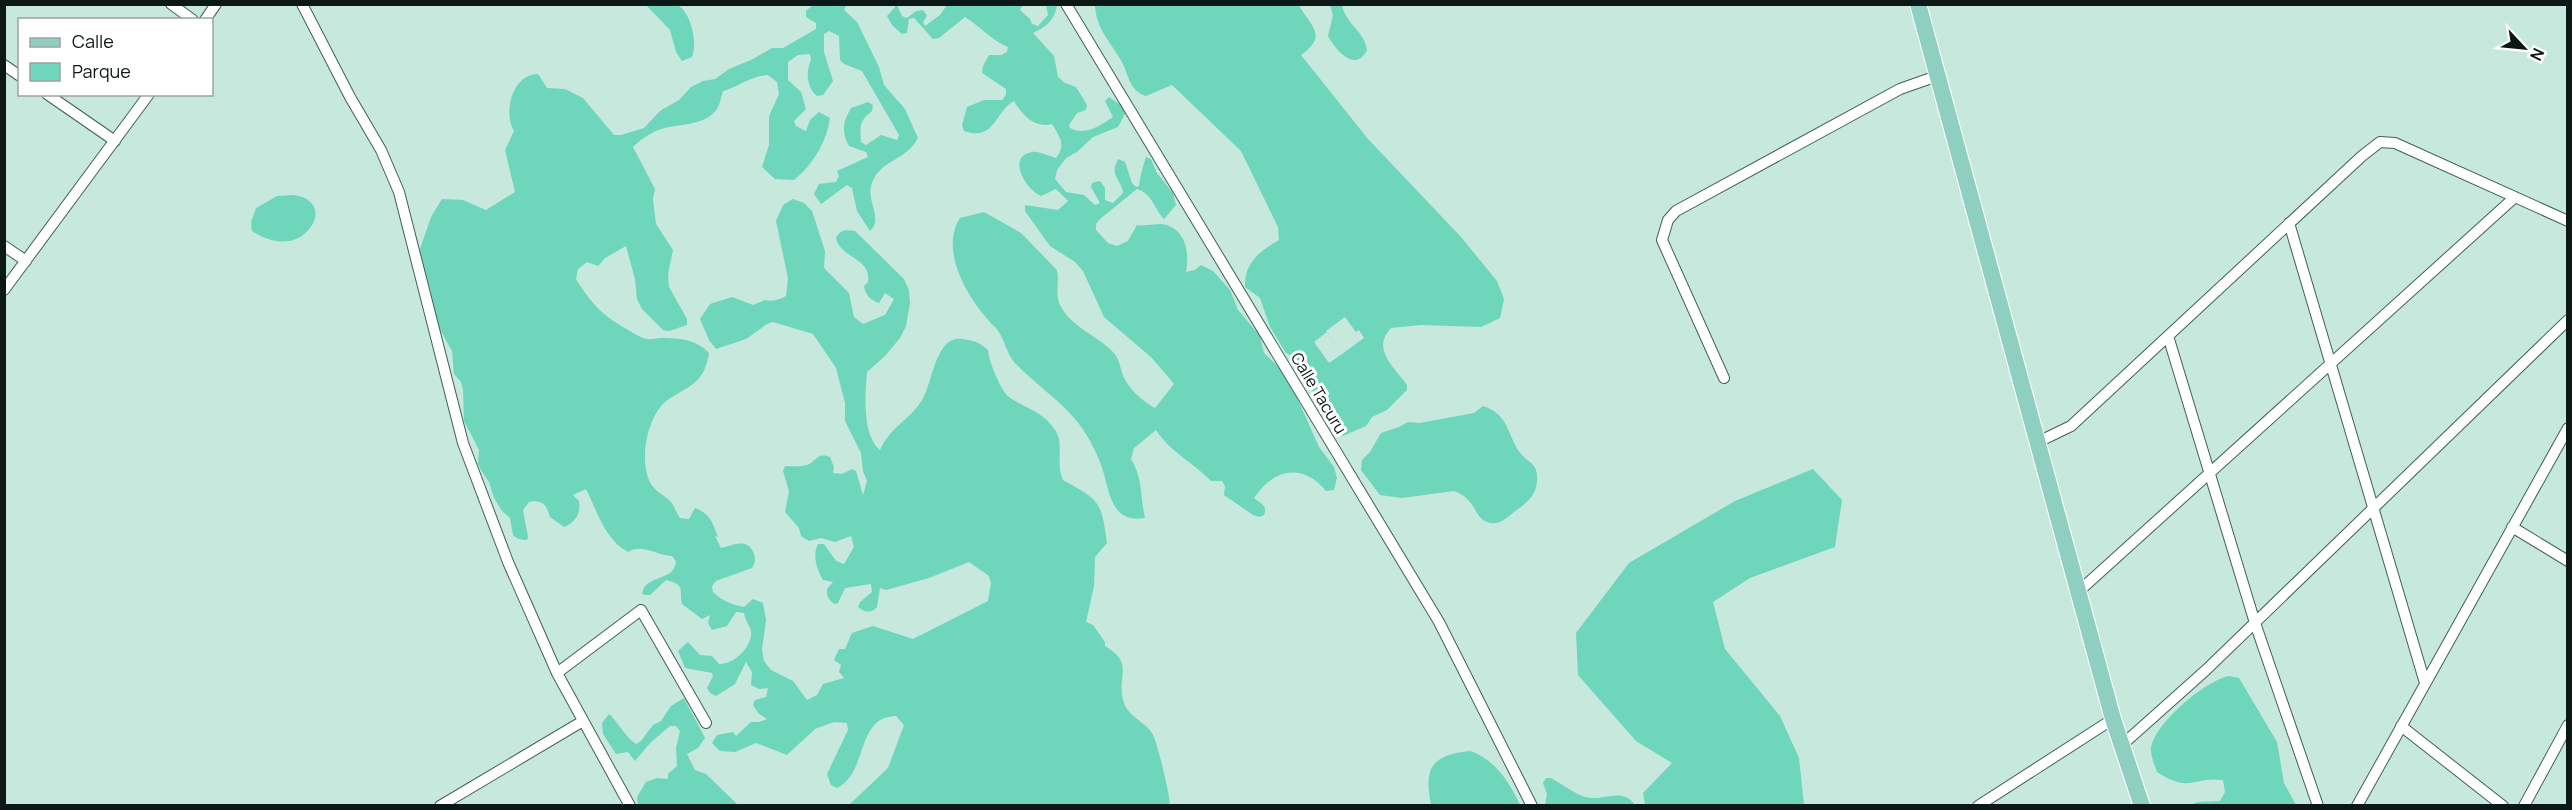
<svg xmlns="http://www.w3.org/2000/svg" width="2572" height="810" font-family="Manrope,sans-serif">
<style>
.green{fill:#6ed6ba;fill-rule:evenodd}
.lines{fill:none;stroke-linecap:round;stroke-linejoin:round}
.street-casing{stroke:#426057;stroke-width:12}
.primary-casing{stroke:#fff;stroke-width:18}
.street{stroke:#fff;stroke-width:10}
.primary{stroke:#8fcfbf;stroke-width:16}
.labels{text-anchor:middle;stroke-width:6;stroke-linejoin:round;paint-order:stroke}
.street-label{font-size:16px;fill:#0c1815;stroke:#fff}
</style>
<rect width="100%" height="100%" fill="#c6e8dd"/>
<path class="green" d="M646 5C654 4 667 2 675 4 691 9 698 44 692 57L682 61 676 52 670 30Z
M813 5H846L844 10 857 22 879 67 884 85 905 109 918 138C906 161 881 159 872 183 865 200 884 219 870 231L857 211 852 188 847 185 821 204 814 194 819 184 836 182 839 176 837 171 868 157 866 152 849 146C841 131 843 122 851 108L868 102 873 105 872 111C859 121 860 126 861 142L866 145 881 135 897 140 899 135 862 71 844 64 840 60 839 36 829 31 824 34V52L833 81 823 95 817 96C806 87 806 71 811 60L810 54 798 55 788 62V80L801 92 806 109 794 121 796 126 806 131 810 120 819 112 830 118C827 141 813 165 794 180L775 179 762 167 769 145V116L779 94 777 82 768 75C750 76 740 86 723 91 721 97 720 104 717 109 706 124 686 124 669 127 656 129 642 138 633 147L655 189 653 199 656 224 673 250 668 274 669 287 687 319V325L669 331 663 330 642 309 637 299 635 279 626 246 605 258 598 266 587 262 578 269 576 279C592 305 603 316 630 331 635 334 641 338 647 339 651 340 656 338 661 338 678 338 696 339 709 353 704 383 692 384 669 399 647 413 638 462 651 484 658 494 666 496 671 502 675 507 676 513 680 518L689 519 695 508C711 514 713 524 718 537L715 536 721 548C733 545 748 537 754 554 756 560 755 563 752 568L716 581 712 586 713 592C721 600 732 605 744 607L753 599 763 603 766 620 762 649 764 661 771 670 793 681 807 700 817 695 823 684 844 678 839 672 841 665 834 660 839 649H845L852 633 873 626 913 639 988 601 991 583 989 576 969 562 929 578 886 590 880 588 877 607C871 614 864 612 858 607L860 602 872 592 871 584 845 588 838 603 835 604C828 600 827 597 827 589L833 582 823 580C817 570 812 555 818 544H824L836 561 844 564 854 547 851 536 835 542 821 538 809 541 801 536 799 528 785 512 789 491 783 471 785 466C792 466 801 467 807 465 817 461 817 452 830 457L834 467 833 473 842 474 852 469 856 471 863 495 867 481 863 471 861 453 845 421V403L836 368 813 334 773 322 767 324 746 339 716 349 709 340 700 319 710 304 732 297 753 305 765 300C772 302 779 300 786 296L788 278 776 221 783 205 793 199 804 203 812 211 825 251 824 268 849 293 854 317 863 324 885 315 894 299 885 293 879 303C870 300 865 294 864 286L868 282C872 258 840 258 836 238 841 229 846 230 855 231L904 279 909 290 910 303 906 326 900 338 885 356 867 372C865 394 862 435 880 450 892 425 909 421 922 400 933 383 935 334 963 339 974 341 979 342 988 350 989 362 1000 389 1009 397 1024 408 1043 411 1055 430 1065 444 1055 464 1063 480 1100 501 1101 500 1107 543L1095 557 1094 586 1086 622 1093 625 1105 642V646C1136 664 1115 676 1124 703 1129 717 1144 721 1152 733 1157 740 1170 796 1170 805H849L888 768 904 725 896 716C855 717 869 772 837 788L831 785 827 774 848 730 847 723 834 722 815 729 787 755 756 743 735 752 720 751 712 743 717 735 733 732 736 736 751 722H759L767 719 758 713 753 705 755 700 766 697 768 688 759 689 751 685 752 672 746 662 735 684 716 696 710 693 707 688 713 676 712 673 685 668 678 651 688 642 700 655 712 656 719 664C733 665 753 647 751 631 750 626 745 620 744 613L736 612 727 626 712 630 708 623 710 615 702 619 682 604C679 589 686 585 666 580L650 595H644L642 593C646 574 675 582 676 561L672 556C657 556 642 543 628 552 605 540 597 511 586 489L573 495 579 501C581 513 576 522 564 527L550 517C547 506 543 499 529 502L523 510 528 537 527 540 518 539 513 535 510 518 502 511 494 498 489 482 482 472 478 464 479 450 464 421 463 390 461 382 454 374 452 351 432 315 431 292 419 252 431 217 442 199 463 200 486 210 515 192 505 150 514 131C503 113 512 74 538 74L547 88 565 89 583 98 614 135H621L644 128 660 111 679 100 691 87 703 81 715 79 729 69 751 60 772 48H783L816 29V23L806 17V11Z
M895 5H897L902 16 907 18 916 11 923 10 927 16 923 22 925 26 940 15 947 5H1023L1020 10 1030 19 1032 24 1038 26 1048 15 1046 5H1057C1055 20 1046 27 1033 33L1054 56 1058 77 1065 83 1076 87 1087 105 1086 110 1077 113 1069 125 1070 128C1085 136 1100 126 1113 117L1105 101 1109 97 1122 106 1125 114 1118 127 1093 137 1077 152 1066 158 1057 170 1055 179 1066 192 1084 195 1095 205 1100 203 1091 187 1092 183 1100 181 1105 188V200L1113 203 1123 193C1121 178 1109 177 1118 159L1125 162 1132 183 1136 187 1139 186C1140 177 1143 165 1146 157L1151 159 1157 173 1173 193 1176 205 1164 219C1154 209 1153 194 1137 189L1100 219 1096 224V230L1108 243 1117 246 1128 241 1137 225C1145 226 1153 224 1161 224 1185 227 1190 251 1186 272L1195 270 1201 265 1213 271 1230 290 1238 310 1260 336 1264 353 1280 368 1294 391 1319 447 1334 467 1337 478 1334 490 1326 491C1303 463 1274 468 1254 498 1261 504 1268 505 1264 515L1259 517 1253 515 1224 495 1225 486 1222 481H1211C1194 463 1170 452 1156 430L1134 448 1131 459C1143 478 1140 497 1145 518 1108 524 1110 487 1100 462 1094 447 1086 432 1075 419 1058 399 1034 383 1015 363 1006 353 1004 336 995 327 971 304 938 252 960 218L984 212 1021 233 1056 269C1061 279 1054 291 1060 305 1070 326 1096 335 1112 351 1119 357 1120 367 1123 376 1130 390 1142 401 1155 408L1174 384 1152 358 1104 317 1083 271 1075 262 1050 246 1025 211V205L1058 210 1068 201 1056 189 1041 196C1024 188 1007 156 1032 152 1039 151 1049 156 1056 158 1067 145 1059 136 1052 124 1035 129 1022 115 1014 101 995 111 995 142 964 131L962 125 967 107 984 100H1002L1006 95V89L982 73 983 66 989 55H1001L1007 52 1008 47C992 41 980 26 965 17L939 38 933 39 914 18 909 19 907 33 902 34 892 25 887 16 895 7Z
M1095 5H1299C1310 26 1329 35 1301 55L1368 139 1461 237 1497 281 1504 299 1500 318 1481 327 1421 325 1391 328C1371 349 1394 367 1407 385V390L1387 410 1372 417 1366 426 1343 436 1322 409 1296 358 1286 353 1270 327 1260 298 1245 287C1244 263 1260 251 1279 240L1278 227 1241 151 1172 85 1146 96C1130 91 1129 77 1123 64 1112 43 1096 30 1095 5ZM1345 317 1356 332 1359 330 1364 338 1342 354 1326 331ZM1327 332 1342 354 1329 363 1314 342Z
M1330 5H1342C1345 23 1365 32 1367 50 1355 74 1335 49 1328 36L1333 15Z
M294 195C298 196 304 197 308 200 327 214 306 239 289 241 275 243 263 238 252 231L251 222 256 208 277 196Z
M1483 406C1511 415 1507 438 1522 455 1530 464 1538 464 1537 480 1537 496 1525 504 1514 512 1507 518 1499 525 1490 523 1477 520 1477 509 1469 501 1465 496 1460 493 1454 491L1402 498 1380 495 1361 470 1362 460 1370 452 1381 433 1399 427 1408 422 1420 423 1474 413Z
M1813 469 1842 500 1835 547 1750 578 1713 602 1725 649 1780 716 1799 758 1804 805H1645L1643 793 1672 763 1636 741 1578 675 1576 633 1629 563 1735 501Z
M2229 676 2239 678 2277 742 2284 783 2296 805H2192L2197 802 2220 801 2225 792 2223 780C2192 776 2191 794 2157 772 2155 766 2151 757 2151 750 2152 725 2206 680 2229 676Z
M684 698 705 738 698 748 687 754 695 770 706 774 738 805H638L637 797 646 782 657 778 668 779V774L677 766 676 748 680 731 676 726H670L651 742 635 761 628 752 616 754 603 734 602 723 609 714C618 722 626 738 636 744L641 741 653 725 661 721 671 706Z
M1470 751C1495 759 1510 783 1520 805H1431C1424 769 1430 755 1470 751Z
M1546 778H1551C1562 784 1573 793 1585 797 1603 802 1622 786 1635 805H1545L1547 794 1543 783Z"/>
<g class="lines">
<g class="street-casing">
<path id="street" d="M171 4 193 20
M302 4 350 97 381 150 399 192 463 443 508 562 557 673 630 806
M1066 4 1439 622 1532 806
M205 20 216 4
M4 65 20 76
M47 94 115 141
M2289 223 2425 683
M4 246 26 261
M4 290 149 94
M2168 336 2255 623 2318 806
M1724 378 1662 240 1668 220 1676 211 1900 89 1937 76
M2038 442 2071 426 2362 156 2380 142 2395 143 2568 221
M2512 527 2568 561
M2078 592 2515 197
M557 673 641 610 706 723
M2401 726 2503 806
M2122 745 2206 670 2568 320
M440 806 583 721
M1978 806 2113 719
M2357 806 2568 428
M2524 806 2568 725"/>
</g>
<g class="primary-casing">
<path id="primary" d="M1918 4 2113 719 2142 806"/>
</g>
<use href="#street" class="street"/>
<use href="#primary" class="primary"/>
</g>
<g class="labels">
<g class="street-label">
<text transform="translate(1319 393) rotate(59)" y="6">Calle Tacuru</text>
</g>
</g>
<rect width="2572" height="810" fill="none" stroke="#0c1815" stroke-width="12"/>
<rect x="18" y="18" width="195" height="78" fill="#ffffff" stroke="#9ea3a1" stroke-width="1.5"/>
<rect x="30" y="38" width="30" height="9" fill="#8fcfbf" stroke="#9ea3a1" stroke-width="1.5"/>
<text x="72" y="48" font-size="18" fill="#0c1815">Calle</text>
<rect x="30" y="63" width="30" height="18" fill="#6ed6ba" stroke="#9ea3a1" stroke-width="1.5"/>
<text x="72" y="78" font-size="18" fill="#0c1815">Parque</text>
<g transform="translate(2524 48) rotate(116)" stroke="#ffffff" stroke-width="4.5" paint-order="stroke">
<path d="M0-4.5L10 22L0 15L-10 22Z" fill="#0c1815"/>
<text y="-9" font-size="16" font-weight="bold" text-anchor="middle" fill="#0c1815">N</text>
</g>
</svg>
